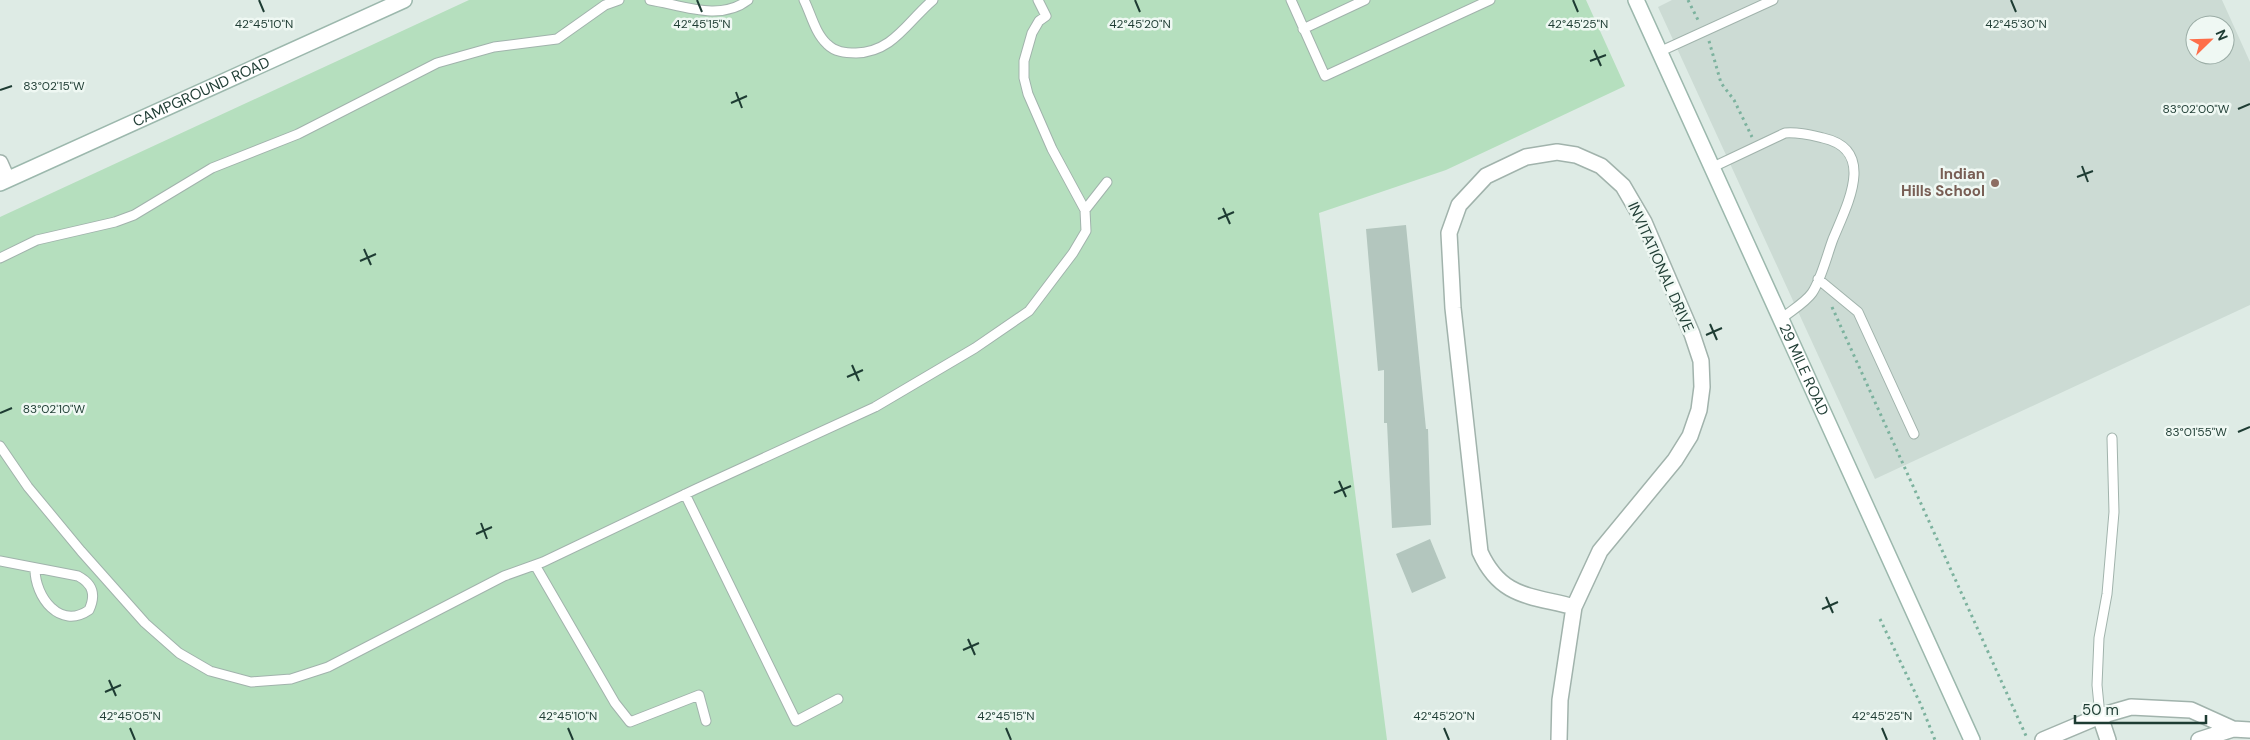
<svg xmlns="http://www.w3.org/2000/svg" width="2250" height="740" font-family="'DM Sans',sans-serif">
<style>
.built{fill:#ccdbd4;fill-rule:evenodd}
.green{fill:#b5dfbe}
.building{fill:#b3c6be}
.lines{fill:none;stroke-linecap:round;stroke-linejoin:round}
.lane-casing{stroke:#a1b3ac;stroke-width:11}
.street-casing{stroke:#a1b3ac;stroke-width:18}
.secondary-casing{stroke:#9cb8ad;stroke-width:18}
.path{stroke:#7cb29e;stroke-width:3;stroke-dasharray:2.5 4;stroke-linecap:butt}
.lane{stroke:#fff;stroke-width:9}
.street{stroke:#fff;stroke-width:15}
.secondary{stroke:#fff;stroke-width:15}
.ticks{fill:none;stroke:#1e3c33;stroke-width:2}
.education-dot{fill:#8d6e63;stroke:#eff8f3;stroke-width:2}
.labels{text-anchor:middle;stroke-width:5;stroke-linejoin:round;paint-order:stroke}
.street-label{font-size:15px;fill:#1e3c33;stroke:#eff8f3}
.education-label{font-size:15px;font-weight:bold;fill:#785e54;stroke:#eff8f3;text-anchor:end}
.ticks-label{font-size:12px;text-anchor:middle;fill:#1e3c33;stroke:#eff8f3;stroke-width:5;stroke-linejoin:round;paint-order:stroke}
</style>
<rect width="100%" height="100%" fill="#deebe5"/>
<path class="built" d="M1672 0H2222L2250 62V305L1875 479 1658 7ZM2195 25H2225V55H2195Z"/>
<path class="green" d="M469 0H1586L1625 86 1446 170 1319 213 1387 740H0V217Z"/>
<path class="building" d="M1406 225 1426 429H1428L1431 525 1392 528 1387 423H1384V370L1378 371 1366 229Z
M1430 539 1446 578 1412 593 1396 554Z"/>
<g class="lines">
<g class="lane-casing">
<path id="lane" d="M650 0C681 5 720 22 748 0
M804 0C811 14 815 33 827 44 835 52 845 53 856 53 893 52 907 22 933 0
M1291 0 1325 76 1490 0
M1303 29 1365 0
M1659 52 1773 0
M1711 168 1785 133C1799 132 1810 135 1823 138 1877 150 1847 205 1833 239 1827 255 1821 280 1812 293 1805 303 1789 312 1780 320
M1085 210 1107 182
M0 258 37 240 115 222 134 215 212 168 298 134 437 63 494 47 557 39 605 5 619 0
M1818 279 1858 312 1914 434
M0 446 28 487 81 551 145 623 179 653 210 671 251 682 291 679 328 667 504 576 543 562 696 489 875 407 975 348 1029 311 1073 253 1086 231 1085 210 1052 149 1028 94 1024 78V61L1032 33 1039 21 1046 16 1038 0
M685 494 796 721 838 699
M0 561 78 576C93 584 96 595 89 610 60 630 35 597 35 569
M535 565 615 703 630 722 699 695 706 721
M2100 716 2097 685 2099 638 2107 594 2114 512 2112 438"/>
</g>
<g class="street-casing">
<path id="street" d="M0 163 7 179
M2100 716 2108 740
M1559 740 1560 700 1574 607 1600 551 1675 460 1690 436 1699 410 1702 387 1701 361 1692 334 1644 222 1623 186 1601 166 1576 155 1557 152 1526 157 1486 176 1459 205 1449 233 1453 308 1480 552C1501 598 1530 595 1574 607
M2043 740 2100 716 2131 707 2191 710 2233 729 2250 730
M2199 740 2233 729"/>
</g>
<g class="secondary-casing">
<g id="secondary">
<path id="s1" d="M1636 0 1972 740"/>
<path id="s2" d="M0 183 404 0"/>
</g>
</g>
<path class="path" d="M1688 0 1699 22
M1709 41 1721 83 1734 100 1752 137
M1832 307 2027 738
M1880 619 1921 705 1935 740"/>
<use href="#lane" class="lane"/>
<use href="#street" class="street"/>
<use href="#secondary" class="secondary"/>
</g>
<path class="ticks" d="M259 0 264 12M697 0 702 12M1135 0 1140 12M1573 0 1578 12M2011 0 2016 12M1594 50 1601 66M1590 61 1606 55M0 90 12 86M736 92 742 108M731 103 747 96M2238 109 2250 104M2082 166 2088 182M2077 177 2093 171M1223 208 1230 224M1218 219 1234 212M364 249 371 265M360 261 376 254M1710 324 1717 340M1706 335 1722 328M852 365 859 381M847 377 863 370M0 413 12 408M2238 432 2250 427M1339 481 1346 497M1334 493 1351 486M481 523 487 539M476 534 492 527M1826 597 1833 613M1822 609 1838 602M968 639 975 655M963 650 979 643M109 680 116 696M105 692 121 685M130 728 135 740M568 728 573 740M1006 728 1011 740M1444 728 1449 740M1882 728 1887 740"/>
<circle class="education-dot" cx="1995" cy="183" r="5"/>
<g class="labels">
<g class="street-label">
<text dy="5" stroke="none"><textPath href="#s2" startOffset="221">CAMPGROUND ROAD</textPath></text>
<text transform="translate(1661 267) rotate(66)" y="5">INVITATIONAL DRIVE</text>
<text dy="5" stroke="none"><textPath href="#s1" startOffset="406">29 MILE ROAD</textPath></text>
</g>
<g class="education-label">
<text x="1985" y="179">Indian<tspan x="1985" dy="17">Hills School</tspan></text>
</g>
</g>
<g class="ticks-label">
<text x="702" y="28">42°45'15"N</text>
<text x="2016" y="28">42°45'30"N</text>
<text x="264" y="28">42°45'10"N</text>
<text x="1140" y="28">42°45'20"N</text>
<text x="1578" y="28">42°45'25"N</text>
<text x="54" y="90">83°02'15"W</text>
<text x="2196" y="113">83°02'00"W</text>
<text x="54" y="413">83°02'10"W</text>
<text x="2196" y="436">83°01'55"W</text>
<text x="130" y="720">42°45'05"N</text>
<text x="568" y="720">42°45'10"N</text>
<text x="1006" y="720">42°45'15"N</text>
<text x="1444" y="720">42°45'20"N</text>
<text x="1882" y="720">42°45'25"N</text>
</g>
<g transform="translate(2210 40) rotate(67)"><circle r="24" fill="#eff8f3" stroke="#9bada6"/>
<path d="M0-4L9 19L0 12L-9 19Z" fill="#fe6e49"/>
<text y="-8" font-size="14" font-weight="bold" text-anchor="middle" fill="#1e3c33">N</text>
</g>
<path d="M2075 715v8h131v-8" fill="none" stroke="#1e3c33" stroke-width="2.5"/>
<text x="2082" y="715" font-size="15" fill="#1e3c33" stroke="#eff8f3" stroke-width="4" paint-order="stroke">50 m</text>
</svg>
